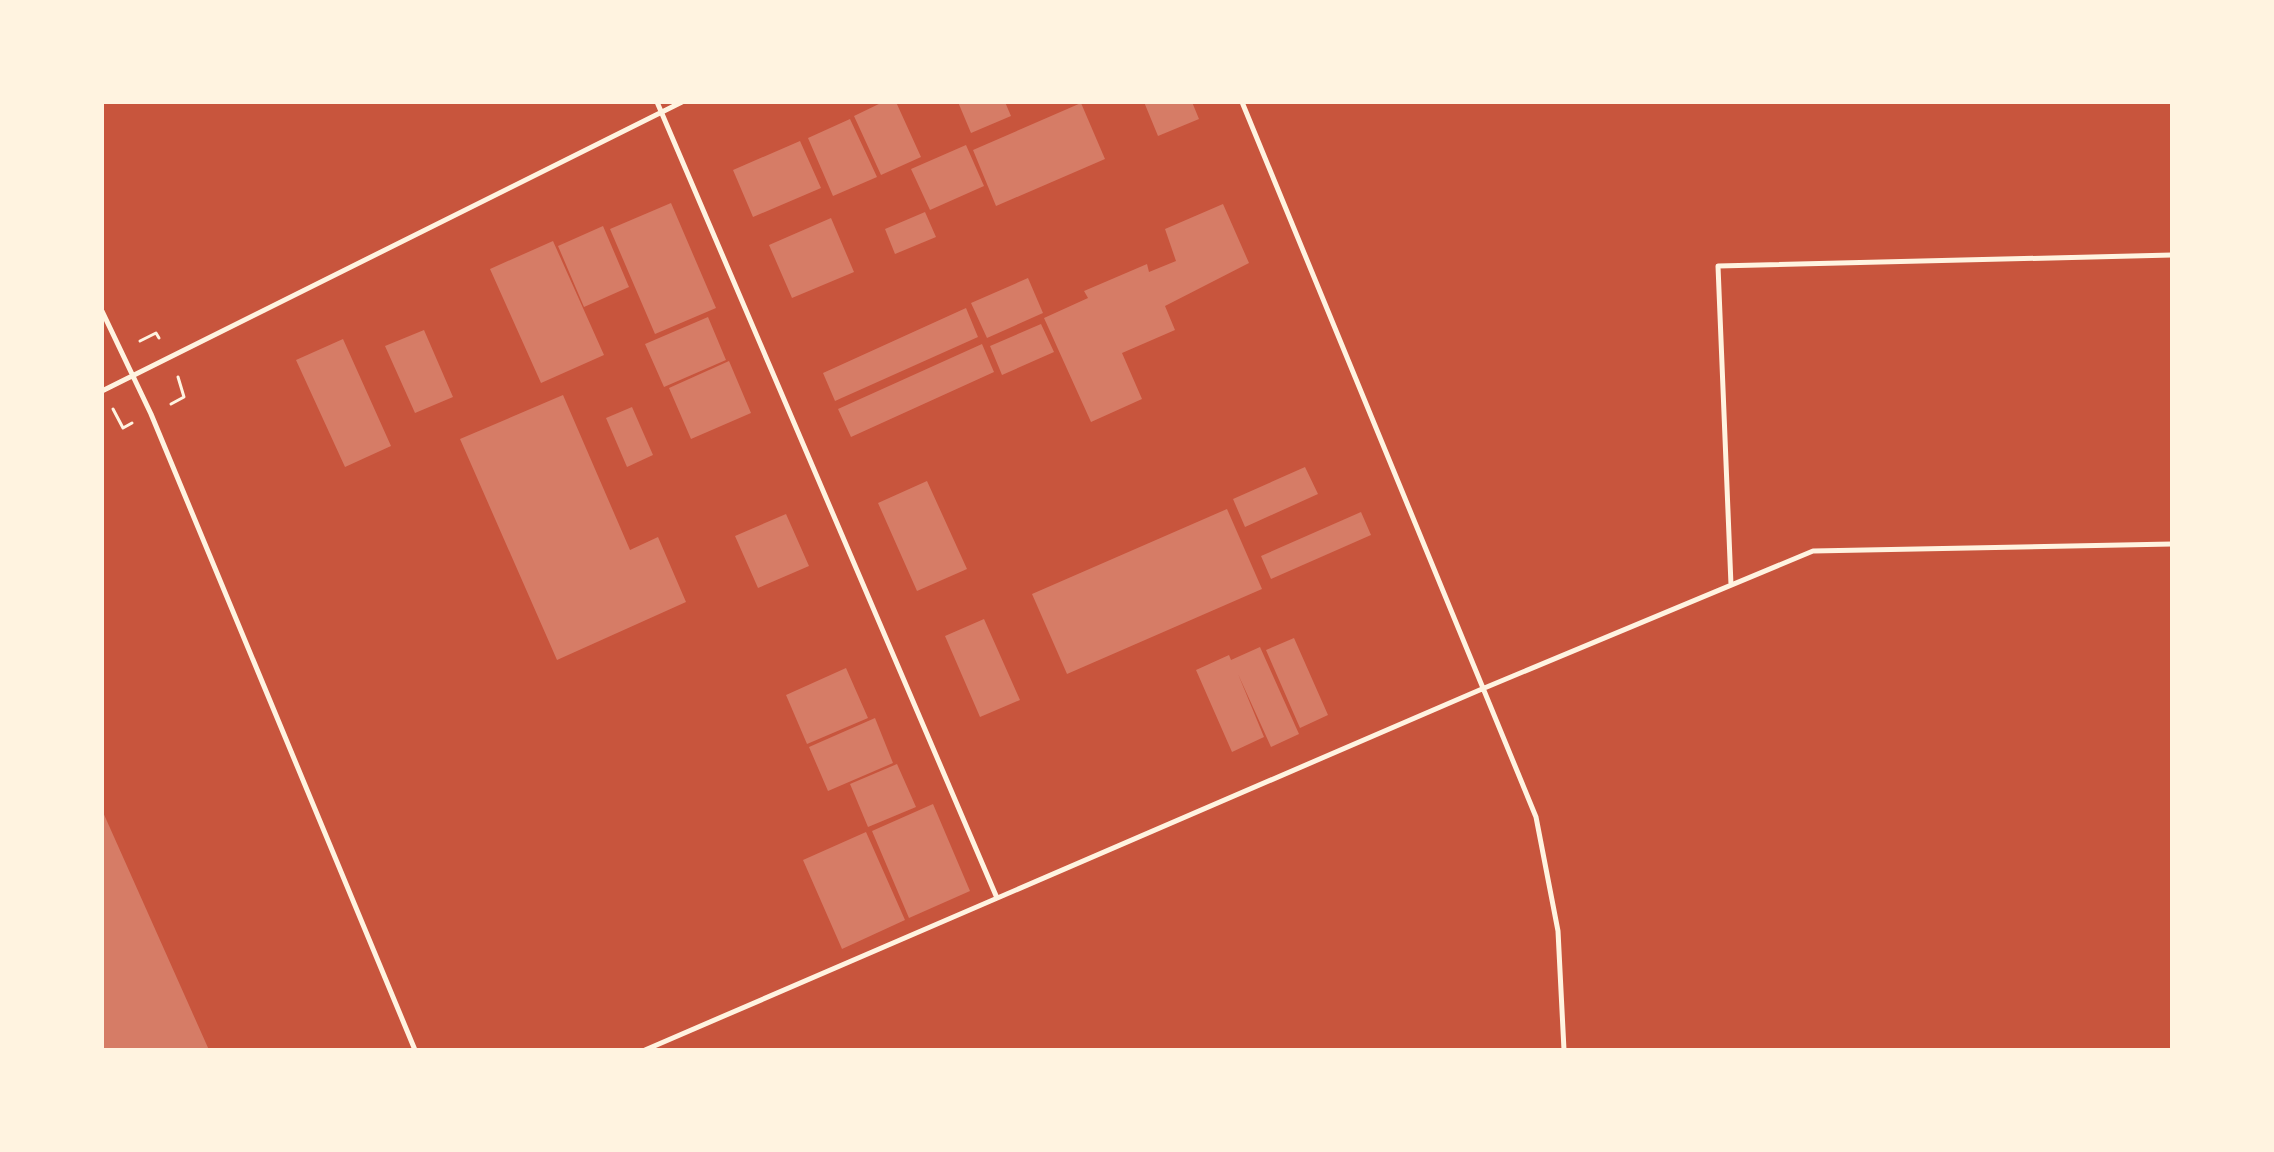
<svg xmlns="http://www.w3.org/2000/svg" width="2274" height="1152" font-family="'Archivo Narrow',sans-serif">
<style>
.building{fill:#d67c66}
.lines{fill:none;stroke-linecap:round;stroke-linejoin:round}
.path{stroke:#fff3e0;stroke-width:3}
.minor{stroke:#fff3e0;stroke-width:5}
</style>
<rect width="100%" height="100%" fill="#c8553d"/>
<path class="building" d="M883 102H896L921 157 881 175 854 116Z
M958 102H1005L1011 116 971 133Z
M1144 102H1192L1199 119 1158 136Z
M1081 103 1105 159 996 206 973 150Z
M850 119 877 177 833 196 808 138Z
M800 141 821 188 753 217 733 170Z
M966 145 984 186 930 210 911 169Z
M671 203 716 308 655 334 610 229Z
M1223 204 1249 263 1165 306 1175 330 1122 353 1142 399 1091 422 1044 318 1088 298 1084 291 1147 264 1149 272 1176 261 1165 229Z
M925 212 936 237 895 254 885 229Z
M831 218 854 272 792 298 769 245Z
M603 226 629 287 584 307 558 246Z
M553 241 604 355 541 383 490 269Z
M1028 278 1043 313 987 338 971 303Z
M966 308 978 337 835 401 823 373Z
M708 317 726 360 664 387 645 344Z
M1041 324 1054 352 1002 375 990 346Z
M424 330 453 397 415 413 385 346Z
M343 339 391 446 345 467 296 360Z
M982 344 994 372 851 437 838 409Z
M729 361 751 413 691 439 669 388Z
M563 395 630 550 658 537 686 602 557 660 460 439Z
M632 407 653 455 627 467 606 418Z
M1305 467 1318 494 1245 527 1233 499Z
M927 481 967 569 917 591 878 503Z
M1227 509 1262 589 1067 674 1032 594Z
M1361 512 1371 535 1271 579 1261 556Z
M786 514 809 566 758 588 735 536Z
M984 619 1020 700 980 717 945 636Z
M1294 638 1328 715 1300 728 1266 650Z
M1260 647 1299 734 1271 747 1238 674 1264 737 1232 752 1196 670 1229 655 1231 660Z
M846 668 868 718 807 744 786 695Z
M875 718 893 763 828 791 809 747Z
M897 764 916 807 868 827 850 784Z
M933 804 970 891 909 918 872 831Z
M102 810 209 1050H102Z
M866 832 905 920 842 949 803 860Z"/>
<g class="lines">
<path class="path" d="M140 341 156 333 159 338
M171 404 184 397 178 377
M113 409 123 428 132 423"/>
<path class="minor" d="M657 102 997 898
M1242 102 1536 817 1558 931 1564 1050
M102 311 151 414 415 1050
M102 391 682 102
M1731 585 1718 266 2172 255
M645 1050 1482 689 1813 551 2172 544"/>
</g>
<rect width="2274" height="1152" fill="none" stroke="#fff3e0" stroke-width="208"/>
</svg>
